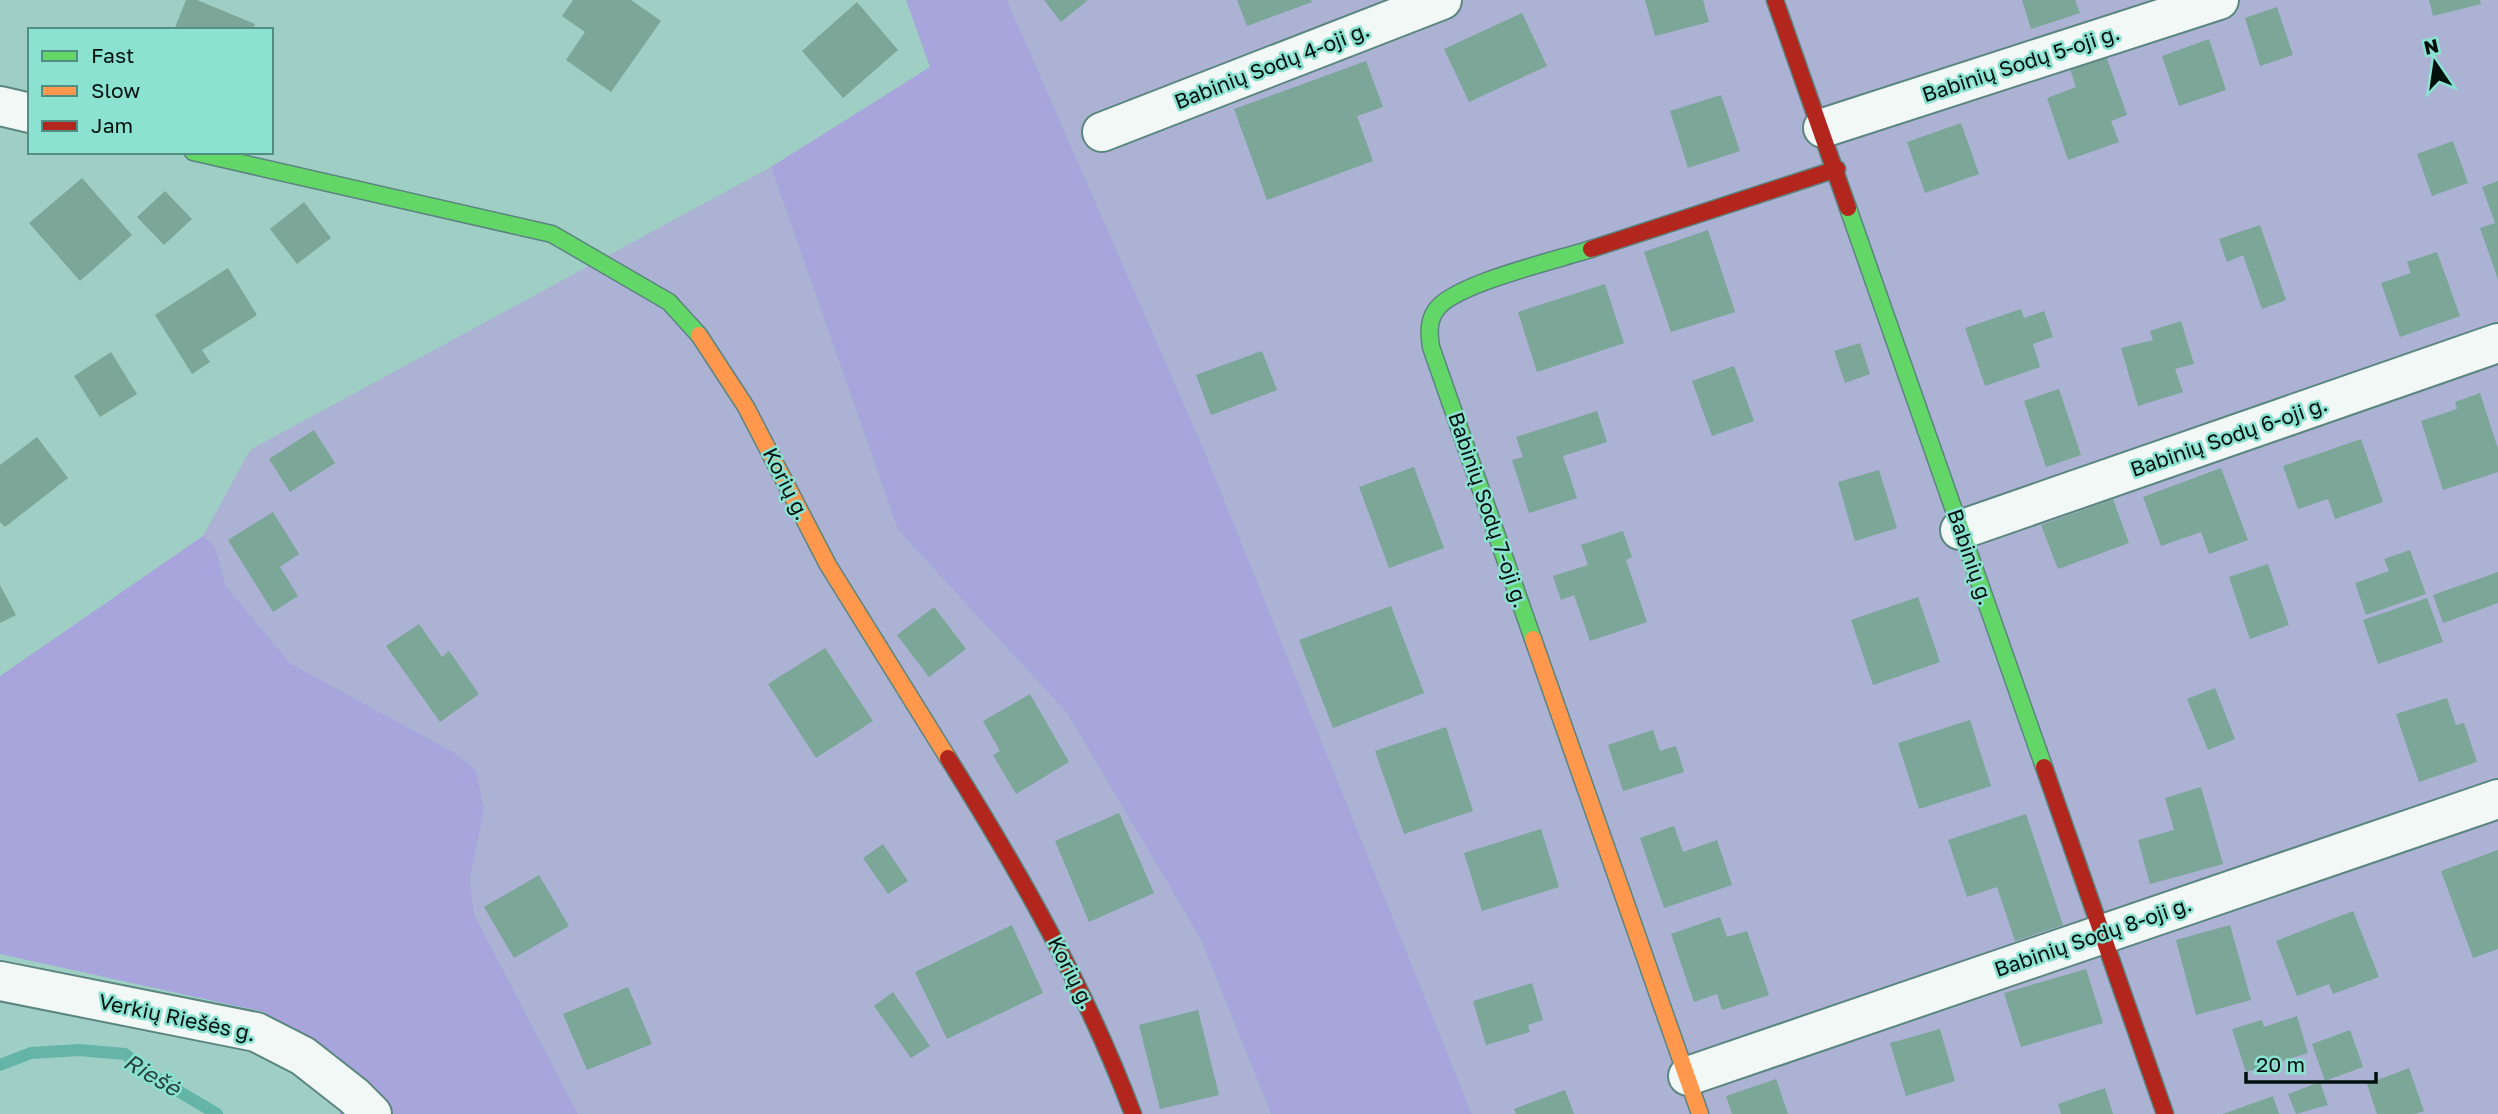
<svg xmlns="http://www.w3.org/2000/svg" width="2498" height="1114" font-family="'Golos Text',sans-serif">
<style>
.green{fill:#abb2d4}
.forest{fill:#a7a5dc}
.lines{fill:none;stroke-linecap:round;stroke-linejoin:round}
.stream{stroke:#64b5a7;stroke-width:12}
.building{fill:#7ba698}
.street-casing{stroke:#5b857f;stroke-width:42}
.fast-casing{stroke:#5b857f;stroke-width:19}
.slow-casing{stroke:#5b857f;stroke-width:19}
.jam-casing{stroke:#5b857f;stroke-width:19}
.street{stroke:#f1f8f6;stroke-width:38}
.fast{stroke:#63d668;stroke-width:16}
.slow{stroke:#ff974d;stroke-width:16}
.jam{stroke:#b3261e;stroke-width:16}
.labels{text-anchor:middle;stroke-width:5;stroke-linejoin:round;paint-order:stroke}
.street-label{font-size:21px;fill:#00100c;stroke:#8be2d1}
.water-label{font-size:23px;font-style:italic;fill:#294641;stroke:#8be2d1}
</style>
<rect width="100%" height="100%" fill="#9fcec5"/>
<path class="green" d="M1007 0H2498V1114H1472L1204 450Z
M771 167 898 530 1067 713 1200 938 1271 1114H578L474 914 470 879 484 811 453 752 290 663 226 586 215 547 203 536 250 450Z"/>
<path class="forest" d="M906 0H1007L1204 450 1472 1114H1271L1200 938 1067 713 898 530 771 167 930 67Z
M203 536 215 547 226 586 290 663 453 752 476 770 484 811 470 879 474 914 578 1114H340L337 1097 314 1047 264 1012 0 954V676Z"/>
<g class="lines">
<path class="stream" d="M0 1065 31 1053 79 1050 125 1054 146 1072 217 1114"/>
</g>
<path class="building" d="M186 0H197L255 24 253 30H174Z
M573 0H631L661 21 611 92 566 60 585 32 562 16Z
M1044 0H1088L1061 22Z
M1237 0H1311L1312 2 1247 26Z
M1645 0H1703L1709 22 1655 36Z
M2022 0H2075L2080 13 2031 29Z
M2429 0H2480L2481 4 2433 16Z
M857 2 898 50 843 98 802 51Z
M2277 7 2293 55 2260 66 2245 18Z
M1522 13 1547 66 1469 102 1444 49Z
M2209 39 2226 90 2179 106 2162 56Z
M2105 53 2127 115 2111 121 2119 142 2068 160 2047 98 2076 87 2069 66Z
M1366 61 1383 107 1357 116 1373 161 1267 200 1234 109Z
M1721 95 1740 151 1688 168 1670 111Z
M1961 123 1979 174 1925 193 1907 142Z
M2453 141 2468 183 2432 196 2417 154Z
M82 178 132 235 80 281 29 223Z
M2498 181V279L2480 228 2495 223 2482 187Z
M165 191 192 219 164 245 137 217Z
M304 202 331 238 297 264 270 229Z
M2260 225 2286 300 2262 309 2243 255 2227 262 2219 239Z
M1708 230 1735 312 1671 332 1644 252Z
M2437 252 2460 316 2400 337 2381 283 2411 273 2407 262Z
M228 268 257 315 202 350 210 362 192 374 155 315Z
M1605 284 1624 343 1537 372 1518 312Z
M2021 309 2024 318 2044 311 2053 337 2033 344 2040 367 1985 386 1965 328Z
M2181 321 2194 364 2175 369 2183 392 2138 406 2121 348 2153 340 2150 331Z
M1860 343 1870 374 1845 383 1834 351Z
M1262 351 1277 390 1211 415 1196 375Z
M111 352 137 394 100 417 74 376Z
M1734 366 1754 421 1712 436 1692 381Z
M2059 389 2081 455 2046 467 2024 401Z
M2480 393 2498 449V472L2443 490 2421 421 2457 409 2455 402Z
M1597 411 1607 442 1563 456 1577 498 1529 513 1512 460 1523 457 1516 437Z
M314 430 335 463 290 492 269 459Z
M37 437 68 478 5 527 0 522V465Z
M2361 439 2383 502 2335 519 2328 499 2298 509 2283 466Z
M1414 467 1444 548 1389 568 1359 487Z
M2221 468 2248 540 2209 554 2201 532 2161 546 2143 497Z
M1879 470 1897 528 1855 541 1838 482Z
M2113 499 2129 543 2058 569 2041 525Z
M273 512 299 554 280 567 298 596 273 612 228 540Z
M1623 531 1632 557 1626 560 1647 622 1590 641 1574 595 1561 600 1553 576 1588 565 1581 545Z
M2410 550 2426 594 2366 615 2355 583 2389 571 2384 559Z
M2268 564 2289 625 2250 639 2229 577Z
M2498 572V603L2443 623 2433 595Z
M0 585 16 615 0 623Z
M1918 597 1940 662 1873 685 1851 620Z
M2427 598 2443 642 2378 664 2363 620Z
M1391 606 1424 693 1333 728 1299 640Z
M934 607 966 649 929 677 897 635Z
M419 624 442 657 449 651 479 694 440 722 386 646Z
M825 648 873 721 816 758 768 684Z
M2215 688 2235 739 2208 750 2187 699Z
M1030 694 1069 762 1016 794 993 755 1000 751 983 721Z
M2447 698 2456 725 2464 723 2477 762 2419 782 2396 714Z
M1970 720 1991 786 1919 809 1898 743Z
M1446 727 1473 811 1404 834 1375 751Z
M1653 730 1660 751 1676 746 1684 772 1623 791 1608 745Z
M2201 787 2223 864 2150 884 2138 840 2174 830 2165 798Z
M1119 813 1154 893 1089 922 1055 841Z
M2026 814 2063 925 2015 941 1997 887 1967 897 1948 840Z
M1674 826 1683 852 1717 840 1732 885 1664 908 1640 838Z
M1541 829 1559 887 1482 911 1464 853Z
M883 844 908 881 888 894 863 858Z
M2498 850V949L2473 958 2441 871Z
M539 875 569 926 514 958 484 907Z
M2353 911 2379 977 2333 994 2329 984 2297 996 2276 941Z
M1720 917 1727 937 1747 931 1769 995 1722 1010 1717 994 1694 1002 1671 934Z
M1012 925 1043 993 947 1039 915 972Z
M2230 925 2251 1000 2196 1015 2176 940Z
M2086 969 2103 1023 2021 1047 2004 993Z
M1532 983 1543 1020 1528 1025 1530 1032 1486 1045 1473 1001Z
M628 987 652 1044 587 1070 563 1014Z
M893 992 930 1046 911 1058 874 1006Z
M1198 1010 1219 1095 1160 1109 1139 1025Z
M2297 1016 2308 1053 2246 1072 2232 1029 2262 1020 2264 1027Z
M1940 1029 1955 1081 1906 1096 1890 1043Z
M2350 1030 2363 1067 2325 1081 2312 1044Z
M2409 1068 2424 1111 2415 1114H2377L2367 1084Z
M1776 1079 1788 1114H1732L1726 1096Z
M2320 1082 2328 1105 2296 1114 2288 1094Z
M2105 1088 2113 1114H2061L2058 1104Z
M1565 1090 1574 1114H1516L1514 1109Z
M2273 1096 2279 1114H2223Z"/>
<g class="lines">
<g class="street-casing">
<path id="street" d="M0 106 30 113
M1823 128 2219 0
M1102 132 1442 0
M1960 530 2498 343
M0 981 256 1032 303 1056 354 1096 372 1114
M1688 1076 2498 799"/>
</g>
<g class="fast-casing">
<path id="fast" d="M193 152 552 234 669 302 699 335
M1848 208 2044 767
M1533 639 1431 347C1429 334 1428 321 1436 310 1453 284 1557 260 1591 249"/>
</g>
<g class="slow-casing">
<path id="slow" d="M699 335 746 407 828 565 948 758
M1533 639 1700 1114"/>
</g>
<g class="jam-casing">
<path id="jam" d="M1775 0 1848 208
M1591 249 1837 169
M948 758C1020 873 1085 987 1133 1114
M2044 767 2165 1114"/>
</g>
<use href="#street" class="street"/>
<use href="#fast" class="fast"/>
<use href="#slow" class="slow"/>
<use href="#jam" class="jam"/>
</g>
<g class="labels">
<g class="street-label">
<text transform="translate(2021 64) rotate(-18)" y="7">Babinių Sodų 5-oji g.</text>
<text transform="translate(1272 66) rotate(-21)" y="7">Babinių Sodų 4-oji g.</text>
<text transform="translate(2229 437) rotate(-19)" y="7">Babinių Sodų 6-oji g.</text>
<text transform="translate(786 484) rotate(63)" y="7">Korių g.</text>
<text transform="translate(1488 510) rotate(71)" y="7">Babinių Sodų 7-oji g.</text>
<text transform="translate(1970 557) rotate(71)" y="7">Babinių g.</text>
<text transform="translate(2093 937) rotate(-19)" y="7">Babinių Sodų 8-oji g.</text>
<text transform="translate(1071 973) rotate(63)" y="7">Korių g.</text>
<text transform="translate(177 1018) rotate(12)" y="7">Verkių Riešės g.</text>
</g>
<g class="water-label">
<text transform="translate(152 1075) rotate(31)" y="8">Riešė</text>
</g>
</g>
<rect x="28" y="28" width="245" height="126" fill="#8be2d1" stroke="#538e82" stroke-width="2"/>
<rect x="42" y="51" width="35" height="10" fill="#63d668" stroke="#538e82" stroke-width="2"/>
<text x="91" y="63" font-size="21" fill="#00100c">Fast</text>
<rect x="42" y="86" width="35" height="10" fill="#ff974d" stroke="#538e82" stroke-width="2"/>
<text x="91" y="98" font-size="21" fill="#00100c">Slow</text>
<rect x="42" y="121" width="35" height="10" fill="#b3261e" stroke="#538e82" stroke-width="2"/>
<text x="91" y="133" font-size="21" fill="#00100c">Jam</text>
<g transform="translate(2435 63) rotate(347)" stroke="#8be2d1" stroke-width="5" paint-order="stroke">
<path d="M0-5L12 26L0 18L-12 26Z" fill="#00100c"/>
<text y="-10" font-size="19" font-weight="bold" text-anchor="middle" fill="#00100c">N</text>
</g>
<path d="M2246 1072v10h130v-10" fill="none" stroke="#00100c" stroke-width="3.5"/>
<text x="2256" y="1072" font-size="21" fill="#00100c" stroke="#8be2d1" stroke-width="5" paint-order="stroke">20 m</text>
</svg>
